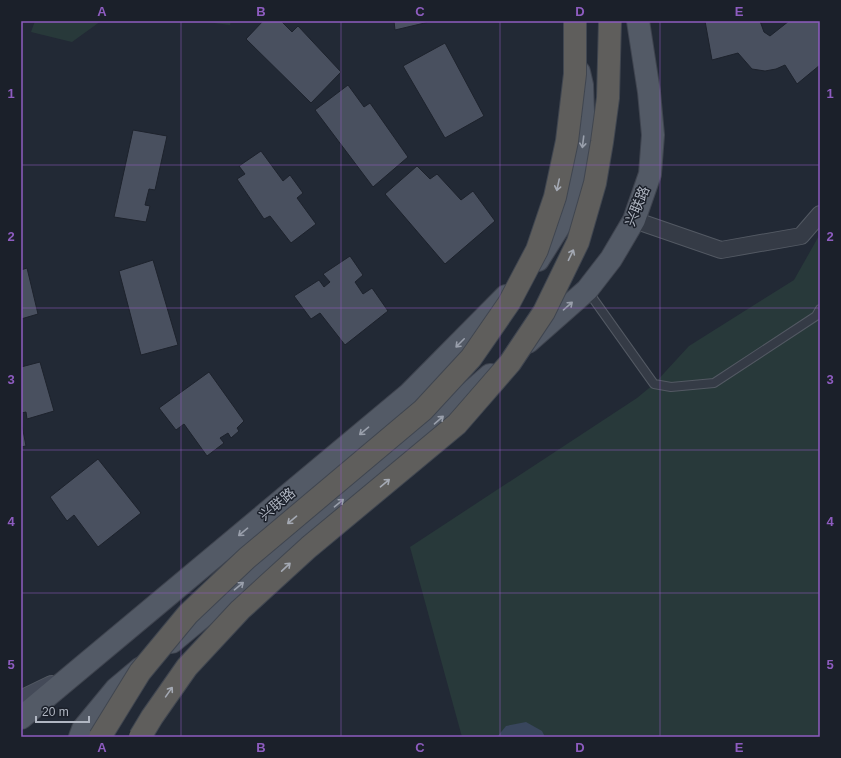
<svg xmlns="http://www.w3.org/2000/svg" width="841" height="758" font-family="Helvetica,'Noto Sans SC',sans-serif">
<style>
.green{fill:#28393a}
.water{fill:#39465d}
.building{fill:#49505f;stroke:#1d222c}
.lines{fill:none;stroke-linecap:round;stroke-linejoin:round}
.service-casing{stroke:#535963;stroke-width:10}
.minor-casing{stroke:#535963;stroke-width:18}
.secondary-casing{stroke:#535963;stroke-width:24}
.primary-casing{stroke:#3f444f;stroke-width:24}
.service{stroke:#353b46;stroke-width:8}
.minor{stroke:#353b46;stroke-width:16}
.secondary{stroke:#444a58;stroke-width:22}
.primary{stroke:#535a66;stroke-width:22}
.trunk-bridge-casing{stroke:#404650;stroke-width:24;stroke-linecap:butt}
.trunk-bridge{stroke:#5f5e5c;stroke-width:22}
.oneway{stroke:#999fab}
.oneway2{stroke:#a4a9b3}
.grid{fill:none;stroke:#8e5cc0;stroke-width:1;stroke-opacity:0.55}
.labels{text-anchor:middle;stroke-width:3;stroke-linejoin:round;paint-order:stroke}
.street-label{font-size:14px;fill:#b0b6c2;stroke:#1b202a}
.neatline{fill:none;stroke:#8e5cc0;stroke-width:1.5}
.grid-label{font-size:13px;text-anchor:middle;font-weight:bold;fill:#8e5cc0}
</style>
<rect width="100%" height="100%" fill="#222935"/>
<path class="green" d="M35 21H101L72 42 31 32Z
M198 21H231L230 25Z
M820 234V737H462L410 547 637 398 654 384 689 346 794 280Z"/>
<path class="water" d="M526 722 542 731 545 737H497L506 726Z"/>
<path class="building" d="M263 21H281L292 32 298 26 341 72 311 103 246 39Z
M394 21H433L395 30Z
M705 21H760L764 32 770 36 789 21H820V65L797 84 785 65 776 69 765 71 752 69 738 53 712 60Z
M445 43 484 116 445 138 403 66Z
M348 85 364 107 370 103 408 157 373 187 315 110Z
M133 130 167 136 155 190 149 189 145 205 150 206 146 222 114 217Z
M261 151 283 181 290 175 303 193 297 198 316 224 291 243 270 216 264 219 237 179 245 174 239 166Z
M417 166 430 179 437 174 461 200 473 191 495 221 445 264 385 194Z
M350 256 363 275 355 282 363 294 372 288 388 311 345 345 320 313 311 319 294 296 319 280 324 287 330 282 323 274Z
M153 260 178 345 141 355 119 271Z
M27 268 38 314 21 319V270Z
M40 362 54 411 27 419 26 412 21 413V367Z
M209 372 244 421 237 428 239 431 231 438 228 433 220 438 224 443 207 456 184 424 176 430 159 408Z
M21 420 26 446 21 447Z
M98 459 141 513 98 547 74 515 67 521 50 497Z"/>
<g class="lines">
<g class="service-casing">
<path id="service" d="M587 290 654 384 671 387 714 383 816 316 820 309"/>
</g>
<g class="minor-casing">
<path id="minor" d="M634 220 721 250 801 236 820 214"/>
</g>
<g class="secondary-casing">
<path id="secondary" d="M21 702 52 687"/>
</g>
<g class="primary-casing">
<path id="primary" d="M538 260 560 225 575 184 584 139 582 85 579 72
M528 342 587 290 611 259 634 220 650 174 653 135 649 92 638 21
M172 642 431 427 490 375
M21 718 409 394 506 296
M80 737 83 729 116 689 141 668"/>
</g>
<use href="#service" class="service"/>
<use href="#minor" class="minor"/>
<use href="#secondary" class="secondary"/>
<use href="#primary" class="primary"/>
<g class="trunk-bridge-casing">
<path id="trunk-bridge" d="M100 737 140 672 188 614 247 558 423 410 471 358 509 303 537 250 555 197 567 141 575 74V21
M140 737 152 717 187 667 240 610 309 547 457 424 510 363 544 312 578 242 595 183 602 142 608 98 610 21"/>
</g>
<use href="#trunk-bridge" class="trunk-bridge"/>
</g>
<defs><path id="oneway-shaft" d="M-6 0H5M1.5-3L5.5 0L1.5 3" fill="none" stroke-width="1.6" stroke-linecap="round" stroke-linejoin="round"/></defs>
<g class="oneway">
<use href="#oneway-shaft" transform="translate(583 142) rotate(97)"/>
<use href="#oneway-shaft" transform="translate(568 306) rotate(-41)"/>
<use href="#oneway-shaft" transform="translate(460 343) rotate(135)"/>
<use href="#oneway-shaft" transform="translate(439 420) rotate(-41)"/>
<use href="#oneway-shaft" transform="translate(364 431) rotate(140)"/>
<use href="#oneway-shaft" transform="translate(339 503) rotate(-40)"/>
<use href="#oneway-shaft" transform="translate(243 532) rotate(140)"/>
<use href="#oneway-shaft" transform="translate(239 586) rotate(-40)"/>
</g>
<g class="oneway2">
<use href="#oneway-shaft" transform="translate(558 185) rotate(102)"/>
<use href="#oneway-shaft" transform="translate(571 255) rotate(-64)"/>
<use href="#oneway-shaft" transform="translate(385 483) rotate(-40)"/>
<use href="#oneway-shaft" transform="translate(292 520) rotate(140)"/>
<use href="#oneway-shaft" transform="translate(286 567) rotate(-43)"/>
<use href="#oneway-shaft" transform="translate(169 692) rotate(-55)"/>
</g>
<path class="grid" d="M181 21V737M341 21V737M500 21V737M660 21V737M21 165H820M21 308H820M21 450H820M21 593H820"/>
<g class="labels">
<g class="street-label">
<text transform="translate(637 206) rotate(-68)" y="5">兴联路</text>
<text transform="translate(277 504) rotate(-40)" y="5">兴联路</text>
</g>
</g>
<rect width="841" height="758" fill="none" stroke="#1b202a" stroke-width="44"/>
<path d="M36 716v6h53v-6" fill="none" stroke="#b0b6c2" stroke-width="2"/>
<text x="42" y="716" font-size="12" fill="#b0b6c2" stroke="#1b202a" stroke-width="3" paint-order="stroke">20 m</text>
<rect x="22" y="22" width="797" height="714" class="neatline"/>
<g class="grid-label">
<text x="102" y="16">A</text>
<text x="261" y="16">B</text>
<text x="420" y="16">C</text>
<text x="580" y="16">D</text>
<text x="739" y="16">E</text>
<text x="11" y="98">1</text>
<text x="830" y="98">1</text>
<text x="11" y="241">2</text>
<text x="830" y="241">2</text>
<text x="11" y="384">3</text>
<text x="830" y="384">3</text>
<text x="11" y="526">4</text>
<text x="830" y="526">4</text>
<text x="11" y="669">5</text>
<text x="830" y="669">5</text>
<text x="102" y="752">A</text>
<text x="261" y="752">B</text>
<text x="420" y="752">C</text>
<text x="580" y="752">D</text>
<text x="739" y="752">E</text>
</g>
</svg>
